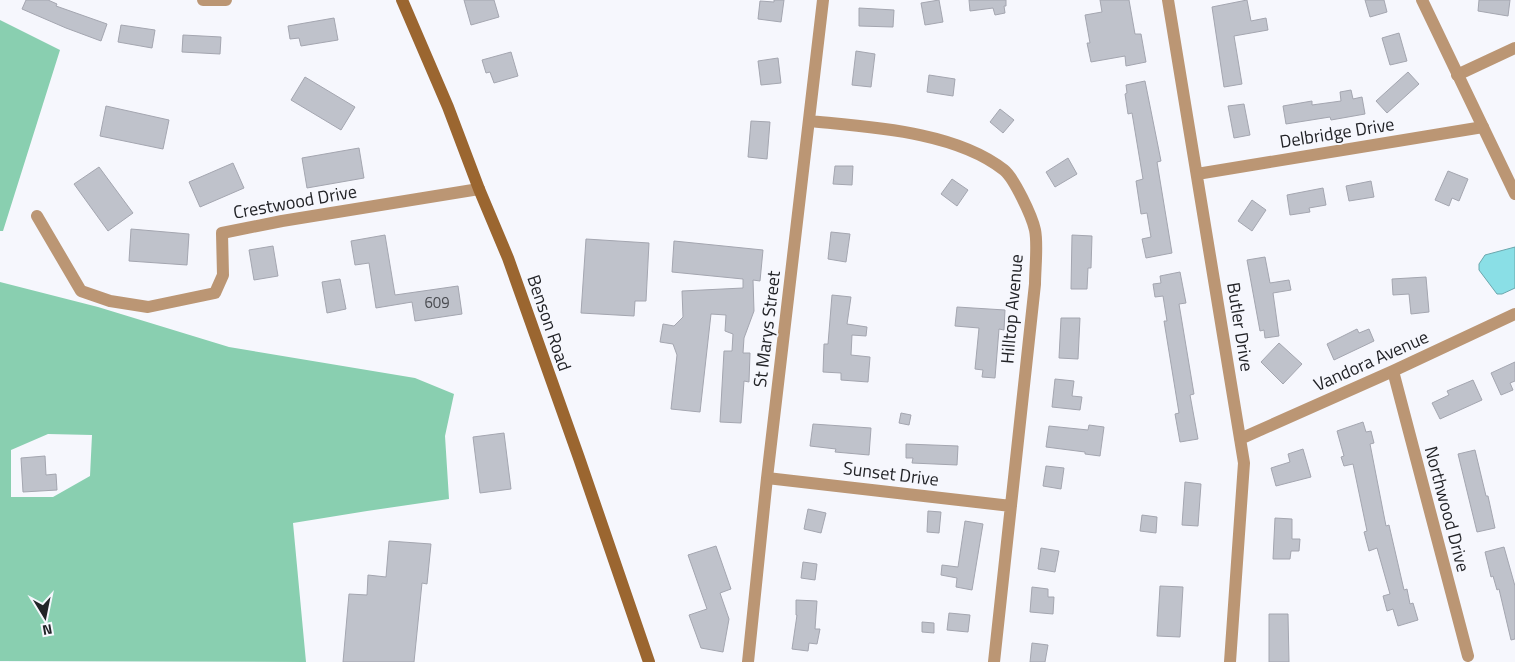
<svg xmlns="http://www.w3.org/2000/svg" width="1515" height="662" font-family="'Titillium Web',sans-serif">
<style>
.forest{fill:#89cfb0;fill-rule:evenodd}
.water{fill:#8adfe6;stroke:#6ba7ad}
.building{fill:#bfc2cb;stroke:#a4a6b0}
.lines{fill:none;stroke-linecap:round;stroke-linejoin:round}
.minor{stroke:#bb9674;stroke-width:12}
.tertiary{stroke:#bb9674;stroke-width:12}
.secondary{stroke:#9b6630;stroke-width:12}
.labels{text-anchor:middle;stroke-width:4;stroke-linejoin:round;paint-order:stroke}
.number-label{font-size:15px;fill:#494b50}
.street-label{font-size:18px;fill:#222327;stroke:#f6f7fd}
</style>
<rect width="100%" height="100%" fill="#f6f7fd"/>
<path class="forest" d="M0 20 60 50 3 231H0Z
M0 282 98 307 229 347 415 378 454 394 445 436 449 499 367 511 293 523 306 662 0 661ZM48 434 92 435 90 476 53 497H11V450Z"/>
<path class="water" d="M1515 247V288L1502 294H1497L1479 270V264L1485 255Z"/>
<path class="building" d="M26 0H48L57 4 56 6 107 24 101 41 66 28 22 9Z
M464 0H494L499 17 471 25Z
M774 0H784L781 22 758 19 760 1 774 2Z
M939 0 943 22 925 25 921 3Z
M969 0H1006V6H1004L1005 13 995 15 993 8 970 11Z
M1100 0H1129L1135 34H1141L1146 62 1126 66 1125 56 1091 62 1087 43H1090L1085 15 1102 12Z
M1247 0 1251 21 1266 18 1268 30 1234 36 1242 84 1224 87 1212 7Z
M1365 0H1384L1387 12 1370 17Z
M1479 0H1510L1508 16 1478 11Z
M859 8 894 10 893 27 859 26Z
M334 18 338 40 301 46 299 38 290 39 288 26Z
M121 25 155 30 152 48 118 42Z
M1399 33 1407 61 1390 65 1382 38Z
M183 35 221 37 220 54 182 52Z
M856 51 875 54 871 87 852 85Z
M511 52 518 76 494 83 490 72 486 73 482 60Z
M778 58 781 83 761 85 758 61Z
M1408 72 1419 84 1387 113 1376 101Z
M929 75 955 79 953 96 927 92Z
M305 77 355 107 341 130 291 100Z
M1145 81 1161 161 1157 162 1172 253 1146 258 1142 239 1151 237 1147 213 1141 214 1136 181 1143 179 1132 113 1128 114 1125 94 1127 93 1126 85Z
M1351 90 1353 99 1362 97 1365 114 1331 120 1330 117 1286 124 1283 106 1312 101V105L1341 101 1340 92Z
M1244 104 1250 135 1234 138 1228 106Z
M106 106 169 120 163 149 100 136Z
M1000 109 1014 120 1003 133 990 122Z
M751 121 770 122 767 159 748 157Z
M359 148 364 178 307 188 302 158Z
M1068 158 1077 174 1055 187 1046 172Z
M233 163 244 188 200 207 189 182Z
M835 166H853L852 185 833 184Z
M99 167 133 213 108 231 74 184Z
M1448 171 1468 179 1459 201 1452 198 1449 206 1435 200Z
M952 179 968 190 957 206 941 194Z
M1371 181 1374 197 1349 201 1346 186Z
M1323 188 1326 205 1309 208 1310 212 1290 215 1287 195Z
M1252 200 1266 210 1252 231 1238 221Z
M131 229 189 234 187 265 129 261Z
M831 232 850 234 846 262 828 259Z
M385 235 395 295 458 286 462 314 415 321 412 302 376 308 369 263 355 265 351 241Z
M1072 235 1092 236 1091 268H1088L1087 289H1071Z
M586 239 649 243 646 301H635L634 316 581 313Z
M674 241 763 250 760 281 753 280 754 311 744 338 743 353H750L749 382 744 381 741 423 720 422 724 351H732L733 334 725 331 726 315 711 314 700 412 671 409 677 355 673 344 660 342 663 324 674 326 683 317 682 291 743 288V279L672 272Z
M273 246 278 276 254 280 249 250Z
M1265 257 1270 283 1289 280 1291 290 1273 293 1279 336 1265 338 1264 330 1260 331 1247 260Z
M1180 272 1186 303 1179 304 1194 394 1190 395 1198 439 1180 442 1175 414 1179 413 1164 321H1167L1163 296 1155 297 1153 284 1161 283 1160 276Z
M1426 277 1429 312 1411 314 1409 294 1393 295 1392 279Z
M340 279 346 309 327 313 322 282Z
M832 295 851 297 847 324 867 327 866 336 852 335 851 355 870 357 868 382 841 380V373L823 372 824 344H828Z
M957 307 1005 310 1004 330 999 329 995 378 982 377 983 370 975 369 979 328 955 326Z
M1061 318H1080L1078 359 1059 358Z
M1357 329 1359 333 1369 329 1374 341 1334 360 1327 344Z
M1279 343 1302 364 1283 384 1261 362Z
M1515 362V381L1510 383 1513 390 1501 395 1491 373Z
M1055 379 1074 381 1072 396 1082 397 1080 410 1052 407Z
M1473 380 1482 400 1440 419 1432 403 1449 395 1447 391Z
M901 413 911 415 909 425 899 423Z
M1363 422 1366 432 1371 431 1374 443 1370 444 1386 526 1389 525 1404 590 1407 589 1410 604 1413 603 1418 620 1398 626 1393 609 1387 611 1383 596 1390 594 1377 548 1369 551 1364 532 1367 531 1353 464 1344 466 1341 457 1344 456 1337 431Z
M813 424 871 428 869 455 835 452 836 449 810 446Z
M1089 425 1104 427 1100 456 1085 454V452L1046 447 1049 426 1088 430Z
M504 433 511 489 480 493 473 437Z
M906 444 958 446 957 465 912 463 913 458H906Z
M1303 449 1311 477 1276 486 1271 468 1290 462 1288 454Z
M1475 450 1486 496H1488L1495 528 1477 532 1458 454Z
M45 456 46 475 56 474 57 490 23 492 21 458Z
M1046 466 1064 468 1061 489 1043 486Z
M1185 482 1201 484 1198 526 1182 525Z
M808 509 826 513 821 533 804 529Z
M928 511 941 512 939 533 927 532Z
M1142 515 1157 517 1156 533 1140 531Z
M1275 518 1292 519V539H1300L1299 551H1291L1290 559H1273Z
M965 521 983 524 972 590 956 587 957 578 941 575 942 565 958 567Z
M389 541 431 544 427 584 422 583 414 662H343L349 594 367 595 368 575 386 577Z
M716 546 731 589 720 593 729 619 723 652 701 648 689 615 707 609 688 555Z
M1504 547 1515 586V639L1511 640 1499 589 1497 590 1493 576 1491 577 1485 552Z
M1041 548 1059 551 1055 572 1038 569Z
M803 562 817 564 815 580 801 578Z
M1160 586 1183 587 1180 637 1157 636Z
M1032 587 1048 589V597H1054L1053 614 1030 612Z
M796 600 817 601 815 629H820L817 644 809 643 808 651 792 649 797 615H796Z
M949 613 970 615 968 632 947 630Z
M1269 614H1288L1289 662H1269Z
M922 622 934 623V633L922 632Z
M1032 643 1048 645 1045 662H1030Z"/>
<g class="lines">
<path class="minor" d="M203 0H226
M1168 0 1244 463 1230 662
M1457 75 1515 48
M809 121C869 127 955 131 1004 170 1014 178 1032 216 1035 230 1038 244 1035 269 1035 284L994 662
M1197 174 1483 127
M37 216 81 291 110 301 148 307 215 293 223 275 222 233 282 221 479 189
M1393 371 1468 656
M1240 439 1393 371 1515 314
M767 478 1011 506
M748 662 767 478 823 0"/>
<path class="tertiary" d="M1422 0 1515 194"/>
<path class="secondary" d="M402 0 448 107 479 189 508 258 579 458 649 662"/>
</g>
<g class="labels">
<g class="number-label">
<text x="437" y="308">609</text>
</g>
<g class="street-label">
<text transform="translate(1337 133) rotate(-9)" y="6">Delbridge Drive</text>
<text transform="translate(295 202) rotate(-10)" y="6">Crestwood Drive</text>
<text transform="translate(1012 309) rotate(-85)" y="6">Hilltop Avenue</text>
<text transform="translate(549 323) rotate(71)" y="6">Benson Road</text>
<text transform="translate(1240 327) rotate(81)" y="6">Butler Drive</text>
<text transform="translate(767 329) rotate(-83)" y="6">St Marys Street</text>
<text transform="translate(1371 361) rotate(-24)" y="6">Vandora Avenue</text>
<text transform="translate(891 474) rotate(7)" y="6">Sunset Drive</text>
<text transform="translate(1447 509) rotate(75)" y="6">Northwood Drive</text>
</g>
</g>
<g transform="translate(45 617) rotate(170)" stroke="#f6f7fd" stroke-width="4" paint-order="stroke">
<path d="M0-4L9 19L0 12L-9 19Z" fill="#222327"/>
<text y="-8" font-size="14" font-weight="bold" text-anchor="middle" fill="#222327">N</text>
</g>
</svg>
